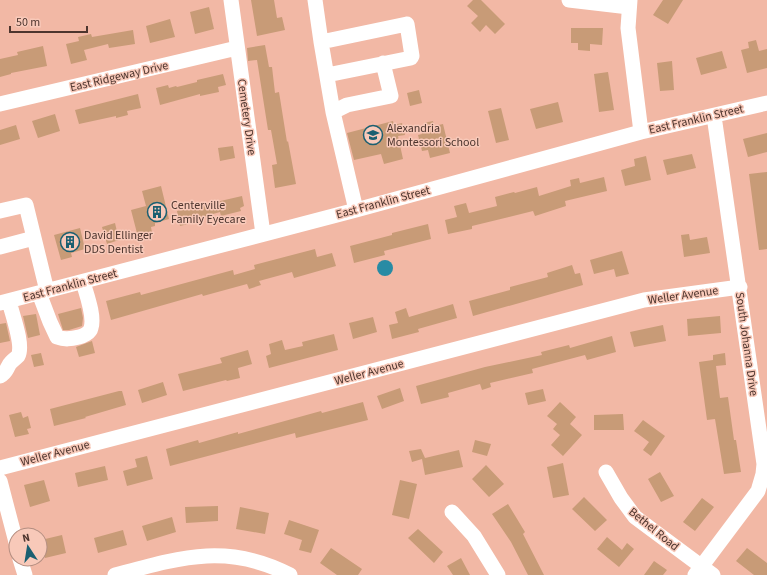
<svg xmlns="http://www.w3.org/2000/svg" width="767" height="575" font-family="'Source Sans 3',sans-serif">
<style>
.water{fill:#288ba4}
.building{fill:#c89b77}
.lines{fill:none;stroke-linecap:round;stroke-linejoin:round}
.minor{stroke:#fff;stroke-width:15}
.labels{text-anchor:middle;stroke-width:3;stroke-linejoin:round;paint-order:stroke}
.street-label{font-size:12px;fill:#4d352e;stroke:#f8c9b9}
.poi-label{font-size:12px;fill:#4d352e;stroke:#f8c9b9;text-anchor:start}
</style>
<rect width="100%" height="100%" fill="#f2b8a5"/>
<path class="water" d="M377 268a8 8 0 1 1 16 0a8 8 0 1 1-16 0Z"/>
<path class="building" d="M251 0H274L277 18 282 17 285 30 257 36Z
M473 0H481L505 24 495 34 486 25 480 32 471 23 478 16 467 6Z
M663 0H683L668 24 653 15Z
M209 7 214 29 195 34 190 12Z
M170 19 175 37 150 43 146 26Z
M571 28H603L602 45 590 44V51L578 50V43H571Z
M133 30 135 44 109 48 108 44 84 50 87 60 71 64 66 44 79 41 78 37 91 34 92 37Z
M756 40 759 51 767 49V68L747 73 741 50 749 48 748 42Z
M265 45 269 67H272L275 93 279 92 287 142 288 141 296 184 275 188 272 165 277 164 271 130H268L257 60 248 61 247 48Z
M43 46 47 66 11 73V74L0 77V59L18 55 17 52Z
M722 51 727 68 701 75 696 58Z
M672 61 674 90 660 91 657 63Z
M608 72 614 110 599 112 594 74Z
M223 74 226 85 218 87 219 92 200 96V94L160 105 156 88 168 85 169 88 176 86 177 87 197 82V80Z
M419 90 422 103 410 106 407 93Z
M138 94 141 108 127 111 128 115 116 118V116L79 124 75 110Z
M558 102 563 122 536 129 530 109Z
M501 108 509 140 496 143 488 111Z
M55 114 60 131 38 138 32 121Z
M393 121 394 125 402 123 405 135 398 136 403 159 384 164 381 154 354 160 347 133Z
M433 121 434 126 443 124 450 153 430 158 428 150 422 151 418 135 422 134 421 129 425 128 424 123Z
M16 125 20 139 0 145V130Z
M767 133V152L748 157 743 139Z
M233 146 235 158 220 161 218 148Z
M692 154 696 168 667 175 663 160Z
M646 156 651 180 625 186 621 170 635 166 634 159Z
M767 172V249L759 250 749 174Z
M604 177 607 191 565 201 566 206 535 216 533 211 472 226V229L448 234 445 220 457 217 454 206 466 203 469 213 497 206 495 197 514 192 515 193 537 187 539 196 571 186 570 180 579 178 580 183Z
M161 186 169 219 155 223V226L151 227 152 233 138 237 131 210 146 206 142 191Z
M242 196 244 206 240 208 241 211 221 216 220 212 199 218 200 221 180 226 177 211Z
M115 223 119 240 107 244 102 227Z
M428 224 431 239 384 251 385 255 354 263 350 246 392 235V233Z
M80 228 85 249 71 253 72 257 61 260 54 235Z
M689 234 690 240 707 237 710 253 684 257 681 235Z
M315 249 317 257 332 253 336 266 294 278 292 272 259 281 261 285 249 289 247 284 203 296 202 294 111 320 106 301 140 292 141 295 233 270 234 275 255 269 254 265Z
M622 251 629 274 616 277 614 269 594 274 590 260Z
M572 265 575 274 580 273 583 285 473 316 469 301 510 290V287L548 277 547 273Z
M453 304 457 318 418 329 419 332 392 339 389 325 398 323 395 312 406 308 409 317Z
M81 308 83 318 82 326 69 330H63L58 314Z
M36 314 40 335 28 338 23 316Z
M720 316 721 333 688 336 687 319Z
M373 317 377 332 353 339 349 323Z
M6 323 10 341 0 343V324Z
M663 325 666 341 634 347 630 332Z
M334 334 338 350 269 368 266 356 271 354 269 344 282 340 285 350 303 346 302 342Z
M612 336 616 352 587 360 585 355 532 369 533 373 490 383 491 387 482 390 480 384 448 393 449 397 421 404 416 386 485 367 542 355 541 352 569 345 570 348Z
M92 341 95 353 79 357 76 347Z
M248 350 252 364 238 368 240 378 227 381 226 380 183 391 178 374 222 363 220 358Z
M41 353 44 365 34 367 31 355Z
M725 353 726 365 716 366 720 398 728 397 734 440H736L741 472 724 474 715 419 707 420 699 362 713 360V355Z
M163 382 167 395 142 403 138 390Z
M400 388 404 401 382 409 377 396Z
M543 389 546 401 528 405 525 393Z
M119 391H122L126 405 85 417 86 418 54 426 50 409Z
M363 402 368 420 296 438 295 433 170 466 166 449 198 440 199 443 238 432V434L321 411 322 413Z
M560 402 576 417 570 424 582 435 563 456 551 445 560 435 553 429 557 424 547 416Z
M21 412 23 418 28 416 31 428 27 429 29 434 15 437 9 415Z
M623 414 624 430H594V415Z
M643 420 665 436 651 456 643 450 649 442 634 431Z
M475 440 491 444 487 456 472 452Z
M421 449 425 458 459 450 463 467 425 475 422 459 412 462 409 451Z
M147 456 153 479 127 486 123 471 137 467 135 459Z
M563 463 569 495 553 498 547 467Z
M486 465 504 484 489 497 472 479Z
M105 466 108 480 78 487 75 473Z
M660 472 674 496 661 502 648 479Z
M44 480 50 501 30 507 24 485Z
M400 480 417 484 409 519 392 515Z
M584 497 607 520 595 531 572 509Z
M702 498 714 507 695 531 683 522Z
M508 504 525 532 523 534 544 575H528L511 542 492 514Z
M218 506V521L186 523 185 507Z
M240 507 269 513 265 534 236 529Z
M172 517 176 532 147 541 142 526Z
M289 520 319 530 311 553 299 550 302 540 284 534Z
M418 529 443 552 434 563 408 538Z
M123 530 127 545 98 553 94 538Z
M62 535 66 553 45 558 41 540Z
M607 537 622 550 627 543 634 549 619 567 597 549Z
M331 548 362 569 358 575H337L320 563Z
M747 548 767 563V575H754L736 561Z
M461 558 470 575H453L447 566Z
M654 561 667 570 663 575H644Z"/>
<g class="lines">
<path class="minor" d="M231 0 263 234
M315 0 321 42
M569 0 629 7
M630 0 628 28 641 132
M327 75 411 58 412 56 407 24 321 42 333 112 356 210
M0 104 237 48
M333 112 347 105 391 96 383 63
M0 211 26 205 47 291
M0 247 34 238
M39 293 50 322 57 337C65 340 71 339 79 337 83 336 90 333 91 328 95 316 86 293 83 282
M0 303 356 210 641 132 767 103
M0 376C6 373 6 370 9 365 11 361 15 359 18 356 24 345 12 314 9 301
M0 468 644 300 740 287
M606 472 621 498 635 517 713 575
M0 481 16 542
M452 512 474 536 498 575
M20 559 25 575
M115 575C178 558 227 542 290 575
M695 575 758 491 763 474 764 464 714 116"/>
</g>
<defs>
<g id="school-ring" transform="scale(1)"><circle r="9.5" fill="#f8c9b9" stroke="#1a5f71" stroke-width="1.5"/><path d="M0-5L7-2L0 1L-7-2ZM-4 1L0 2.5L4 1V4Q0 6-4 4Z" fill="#1a5f71"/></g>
<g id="building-ring" transform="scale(1)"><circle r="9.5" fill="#f8c9b9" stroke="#1a5f71" stroke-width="1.5"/><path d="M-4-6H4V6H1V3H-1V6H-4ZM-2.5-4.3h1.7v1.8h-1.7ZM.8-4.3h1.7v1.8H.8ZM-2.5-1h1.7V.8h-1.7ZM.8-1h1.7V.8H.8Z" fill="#1a5f71"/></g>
</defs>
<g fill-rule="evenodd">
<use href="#school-ring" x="373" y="135"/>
<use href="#building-ring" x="157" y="212"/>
<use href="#building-ring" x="70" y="242"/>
</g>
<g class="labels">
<g class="street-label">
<text transform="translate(119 76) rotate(-13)" y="4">East Ridgeway Drive</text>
<text transform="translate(247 117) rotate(82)" y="4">Cemetery Drive</text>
<text transform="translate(696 119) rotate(-13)" y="4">East Franklin Street</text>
<text transform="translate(383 202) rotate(-15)" y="4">East Franklin Street</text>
<text transform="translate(70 285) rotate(-15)" y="4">East Franklin Street</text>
<text transform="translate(683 295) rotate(-8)" y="4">Weller Avenue</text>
<text transform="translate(747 344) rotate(82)" y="4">South Johanna Drive</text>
<text transform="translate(369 372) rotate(-15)" y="4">Weller Avenue</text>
<text transform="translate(55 453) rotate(-15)" y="4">Weller Avenue</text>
<text transform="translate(654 529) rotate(39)" y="4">Bethel Road</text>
</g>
<g class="poi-label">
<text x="387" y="132">Alexandria<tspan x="387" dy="14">Montessori School</tspan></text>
<text x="171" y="209">Centerville<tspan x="171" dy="14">Family Eyecare</tspan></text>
<text x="84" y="239">David Ellinger<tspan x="84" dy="14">DDS Dentist</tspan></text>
</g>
</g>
<g transform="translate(28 547) rotate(348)"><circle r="19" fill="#f8c9b9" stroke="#b48e81"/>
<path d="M0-3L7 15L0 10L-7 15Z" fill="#1a5f71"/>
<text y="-6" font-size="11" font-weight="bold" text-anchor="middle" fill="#4d352e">N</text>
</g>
<path d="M10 26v6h77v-6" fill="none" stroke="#4d352e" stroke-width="2"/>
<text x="16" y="26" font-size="12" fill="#4d352e" stroke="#f8c9b9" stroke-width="3" paint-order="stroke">50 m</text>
</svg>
